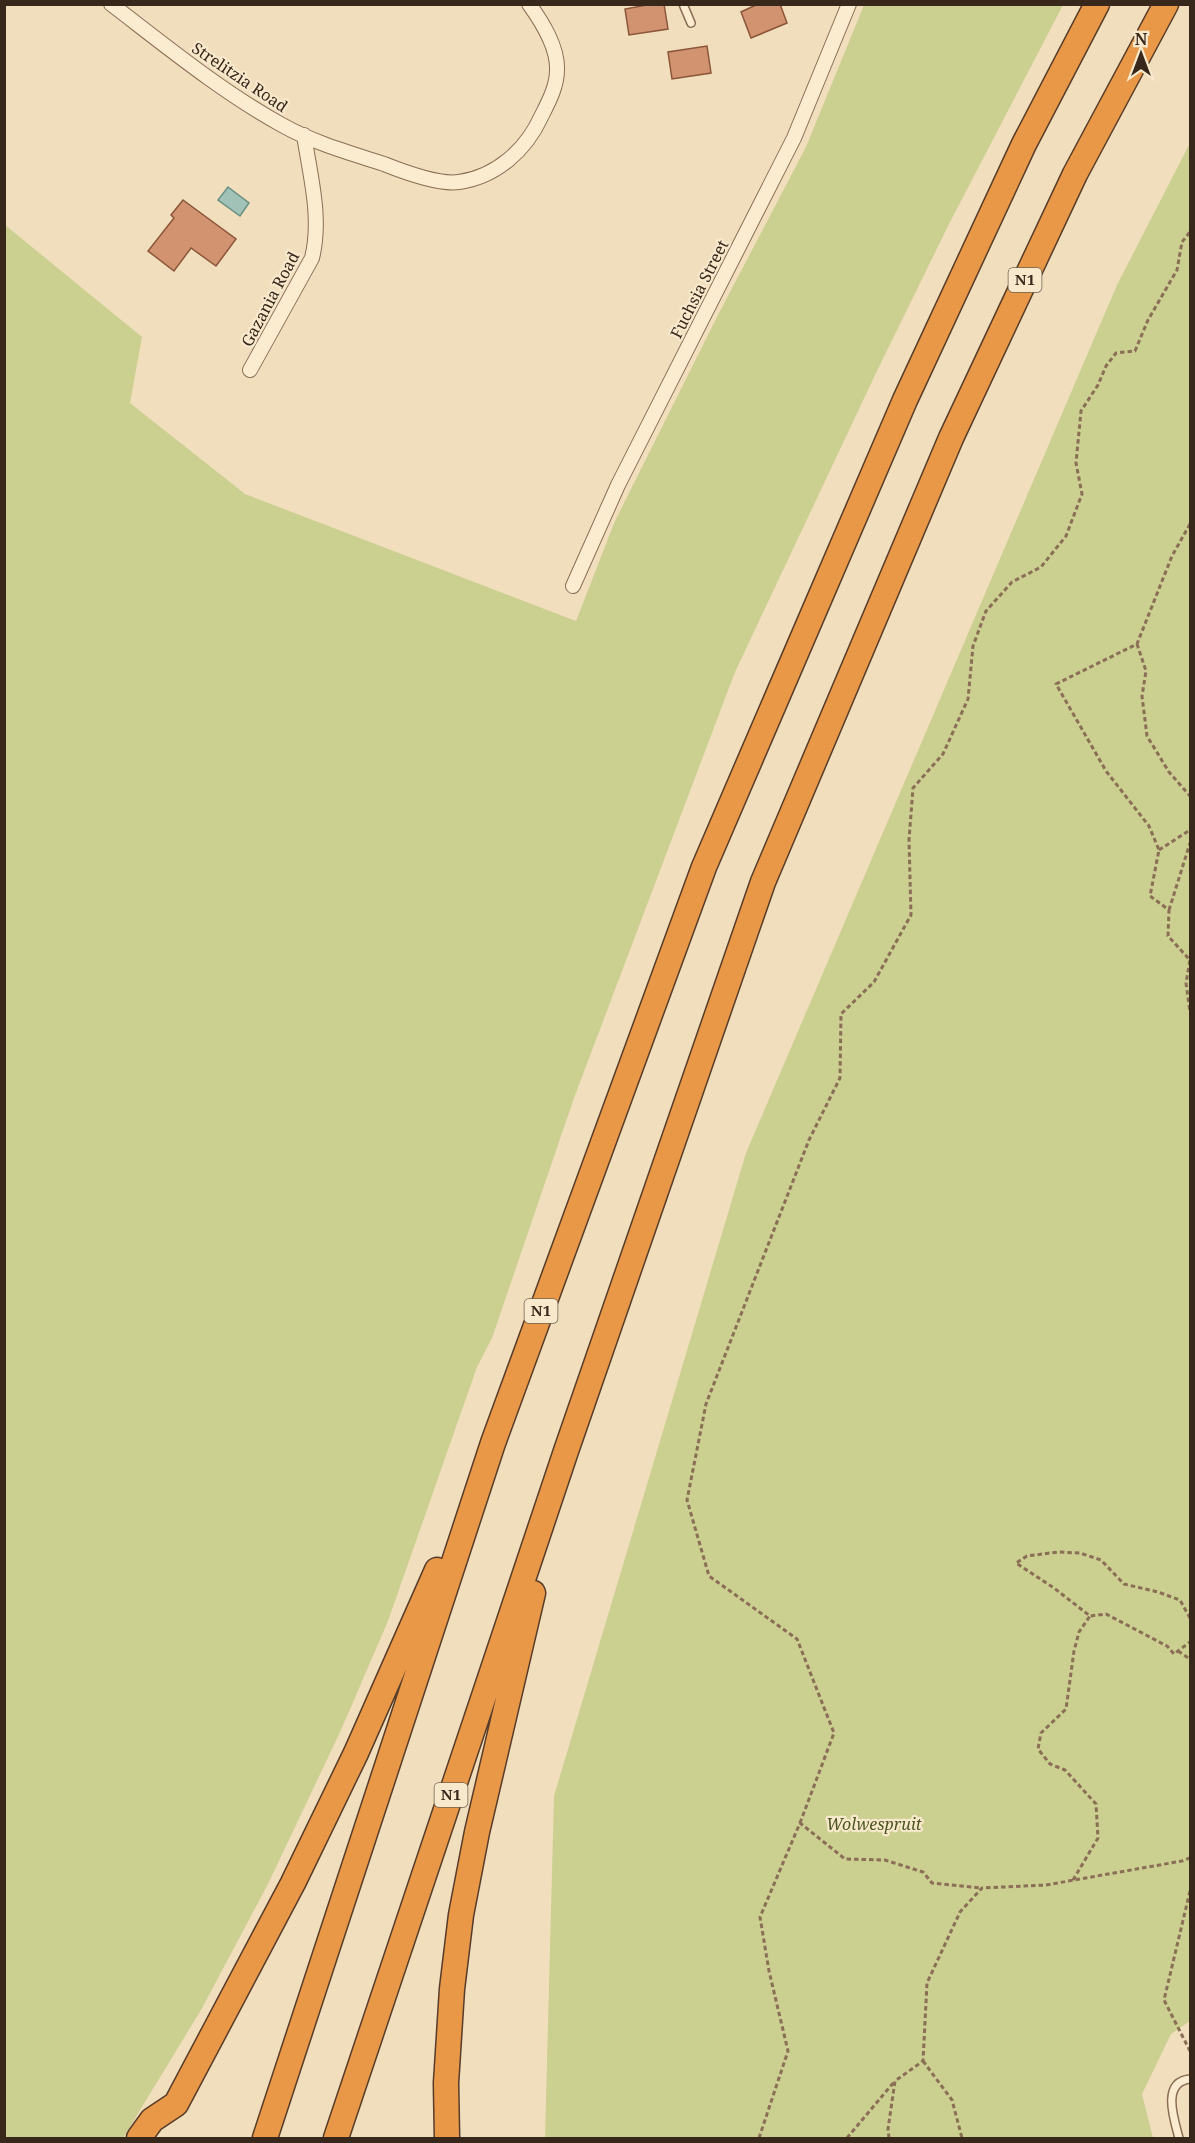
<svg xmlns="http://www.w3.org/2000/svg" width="1195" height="2143" font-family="'Noto Serif',serif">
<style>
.green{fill:#cbcf90}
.water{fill:#a1c2b6;stroke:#689084;stroke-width:1.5}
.building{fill:#d29370;stroke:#8b5539;stroke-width:1.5}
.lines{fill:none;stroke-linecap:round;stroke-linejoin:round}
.service-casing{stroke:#8a6e55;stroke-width:10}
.minor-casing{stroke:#8a6e55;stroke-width:16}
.motorway-casing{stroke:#573c2a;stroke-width:27}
.path{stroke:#8a6e55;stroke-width:3;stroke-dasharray:4.5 3;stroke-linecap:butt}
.service{stroke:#fbecd0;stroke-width:7}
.minor{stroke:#fbecd0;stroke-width:14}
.motorway{stroke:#e89846;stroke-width:24}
.labels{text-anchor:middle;stroke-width:4.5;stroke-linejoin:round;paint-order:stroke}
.shield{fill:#f8e9cd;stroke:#726150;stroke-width:1.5}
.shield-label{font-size:15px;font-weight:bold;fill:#38271b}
.street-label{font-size:16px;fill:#38271b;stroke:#f8e9cd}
.park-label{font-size:16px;font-style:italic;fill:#4b5620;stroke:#f8e9cd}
</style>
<rect width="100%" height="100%" fill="#f1debd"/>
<path class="green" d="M864 5H1063L949 224 876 373 735 672 574 1098 492 1338 477 1367 388 1621 341 1730 268 1884 201 2010 123 2138H5V225L142 337 130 403 245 494 576 621 615 521 719 313 806 147Z
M1190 143V2021L1171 2034 1142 2094 1153 2138H545L554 1796 746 1153 1117 285Z"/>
<path class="water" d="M228 187 249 203 240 216 218 200Z"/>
<path class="building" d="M652 4H664L668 29 629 35 625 9Z
M758 4H780L787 23 751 38 741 12Z
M707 46 711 73 672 79 668 52Z
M183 200 236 239 216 266 191 248 174 271 148 251 174 218 171 215Z"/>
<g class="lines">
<g class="service-casing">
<path id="service" d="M683 4 691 23
M1179 2138C1174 2119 1161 2082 1190 2079"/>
</g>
<g class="minor-casing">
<path id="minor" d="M111 4C166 46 222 92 282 125 314 143 350 153 384 164 404 172 438 185 459 182 496 177 526 150 541 117 548 103 557 87 557 70 558 47 542 22 529 4
M250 370 312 258C322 218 310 175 304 135
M573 586 618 485 794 138 849 4"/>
</g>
<g class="motorway-casing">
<path id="motorway" d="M139 2138 152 2120 176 2104 293 1883 356 1753 437 1570
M265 2138 493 1443 704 867 905 400 1024 144 1097 4
M336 2138 566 1451 763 882 951 438 1075 174 1166 4
M447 2138 446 2083 452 1989 461 1915 477 1832 533 1593"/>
</g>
<path class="path" d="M1190 524 1172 556 1137 644 1056 684 1106 771 1149 826 1159 850 1150 896 1169 910 1168 936 1190 960 1186 983 1190 1012
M1137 644 1146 671 1142 696 1147 736 1169 772 1190 796
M1159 850 1190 830
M1169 910 1190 843
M1190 1618 1180 1600 1158 1592 1124 1584 1101 1560 1080 1553 1058 1552 1027 1556 1016 1563 1054 1588 1090 1616 1106 1614 1167 1646 1174 1654 1190 1642
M1178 1651 1190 1659
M800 1823 834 1733 797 1639 709 1576 687 1500 706 1404 809 1140 840 1078 841 1014 874 982 911 915 909 840 913 788 943 754 968 699 973 646 986 611 1012 582 1041 567 1066 536 1082 494 1076 463 1081 411 1098 385 1106 366 1116 353 1135 351 1148 320 1177 270 1182 242 1190 232
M1073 1880 1098 1838 1096 1804 1065 1770 1050 1764 1038 1749 1041 1733 1066 1709 1074 1651 1079 1632 1090 1616
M1190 1891 1164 2000 1190 2051
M923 2061 952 2100 962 2138
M759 2138 788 2051 769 1971 760 1917 800 1823 845 1859 885 1860 923 1872 932 1883 982 1888
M847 2138 894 2082
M889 2138 888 2129 895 2081 923 2061 927 1983 960 1912 982 1888 1046 1885 1182 1861 1190 1858"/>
<use href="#service" class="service"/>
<use href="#minor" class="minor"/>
<use href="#motorway" class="motorway"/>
</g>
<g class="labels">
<g class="shield">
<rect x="1008.5" y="268" width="33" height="24" rx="4.5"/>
<rect x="524.5" y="1299" width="33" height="24" rx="4.5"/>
<rect x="434.5" y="1783" width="33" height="24" rx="4.5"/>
</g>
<g class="shield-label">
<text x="1025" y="285">N1</text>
<text x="541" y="1316">N1</text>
<text x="451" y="1800">N1</text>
</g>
<g class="street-label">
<text transform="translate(240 77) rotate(34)" y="6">Strelitzia Road</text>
<text transform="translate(699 289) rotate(-63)" y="6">Fuchsia Street</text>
<text transform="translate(270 299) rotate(-62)" y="6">Gazania Road</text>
</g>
<g class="park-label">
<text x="874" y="1830">Wolwespruit</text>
</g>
</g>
<rect width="1195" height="2143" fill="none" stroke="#38271b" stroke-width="12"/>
<g transform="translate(1141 54)" stroke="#f8e9cd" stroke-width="4.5" paint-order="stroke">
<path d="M0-4.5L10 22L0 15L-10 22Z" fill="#38271b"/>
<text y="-9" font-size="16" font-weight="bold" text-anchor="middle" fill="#38271b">N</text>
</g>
</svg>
